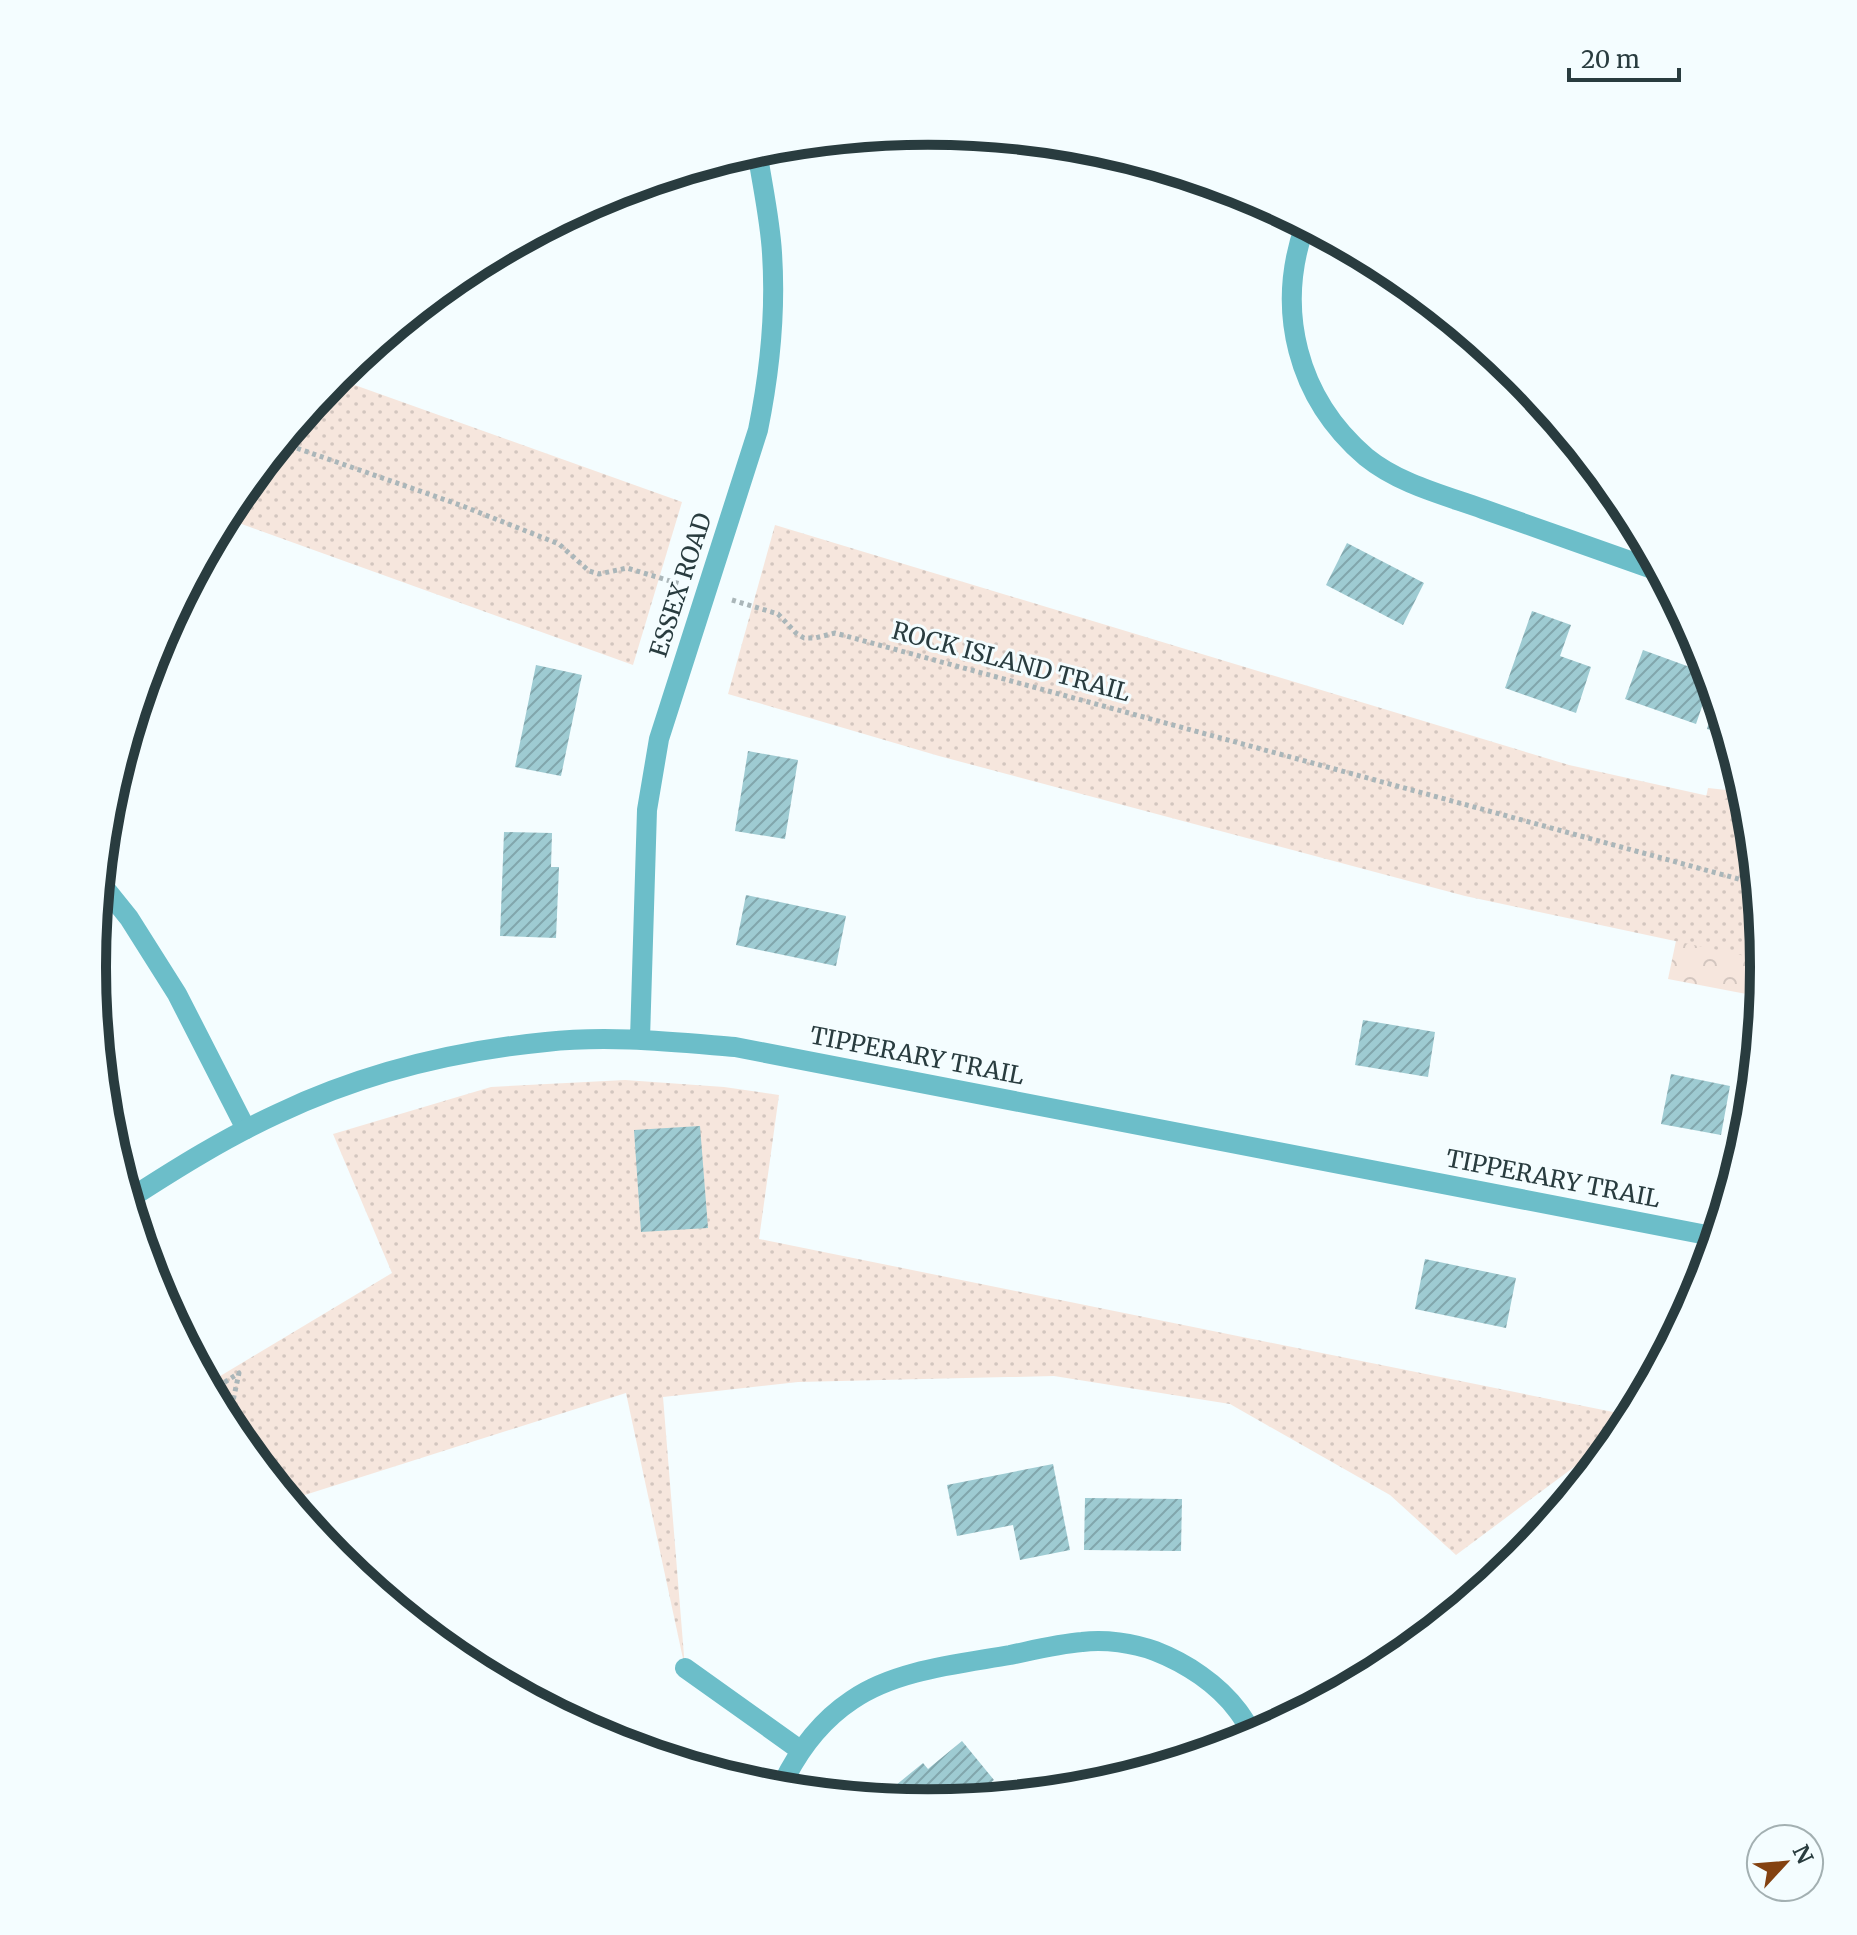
<svg xmlns="http://www.w3.org/2000/svg" width="1857" height="1935" font-family="Merriweather,serif">
<style>
.forest{fill:url(#forest-crowns)}
.park{fill:url(#park-dots)}
.building{fill:url(#building-hatch)}
.lines{fill:none;stroke-linecap:round;stroke-linejoin:round}
.path{stroke:#aab6b9;stroke-width:5;stroke-dasharray:4 4;stroke-linecap:butt}
.minor{stroke:#6cbec9;stroke-width:20}
.tertiary{stroke:#6cbec9;stroke-width:20}
.labels{text-anchor:middle;stroke-width:6;stroke-linejoin:round;paint-order:stroke}
.street-label{font-size:24px;fill:#293c3f;stroke:#f4fdff}
.rim{fill:none;stroke:#293c3f;stroke-width:10}
</style>
<defs>
<pattern id="forest-crowns" width="20" height="18" patternUnits="userSpaceOnUse" patternTransform="scale(2)"><rect width="20" height="18" fill="#f6e6dd"/><path d="M2 6a3 3 0 1 1 6 0M12 15a3 3 0 1 1 6 0" fill="none" stroke="#d3c6bf"/></pattern>
<pattern id="park-dots" width="8" height="8" patternUnits="userSpaceOnUse" patternTransform="scale(2)"><rect width="8" height="8" fill="#f6e6dd"/><path d="M2 2h.1M6 6h.1" fill="none" stroke="#d3c6bf" stroke-width="1.8" stroke-linecap="round"/></pattern>
<pattern id="building-hatch" width="6" height="6" patternUnits="userSpaceOnUse" patternTransform="scale(2)"><rect width="6" height="6" fill="#9ecbd2"/><path d="M-1 1l2-2M0 6l6-6M5 7l2-2" fill="none" stroke="#81a6ac"/></pattern>
</defs>
<rect width="100%" height="100%" fill="#f4fdff"/>
<path class="forest" d="M1708 788 1745 792 1749 805 1765 968 1762 997 1668 979Z"/>
<path class="park" d="M335 378 682 502 633 665 225 518 233 502Z
M775 525 1569 765 1749 805 1764 960 1465 896 939 756 728 694Z
M625 1080 724 1087 779 1095 759 1239 1633 1416 1624 1433 1608 1452 1597 1450 1456 1555 1390 1495 1230 1404 1054 1376 798 1382 663 1397 685 1668 626 1393 289 1500 233 1432 207 1384 392 1273 333 1134 491 1087Z"/>
<path class="building" d="M1347 543 1424 583 1403 625 1326 585Z
M1532 611 1571 625 1560 656 1591 667 1576 713 1505 688Z
M1643 650 1709 674 1711 680 1696 724 1625 699Z
M536 665 582 675 561 776 515 767Z
M1716 695 1728 735 1707 729Z
M748 751 798 760 785 839 735 831Z
M504 832 552 833 551 867H559L556 938 500 936Z
M746 895 846 916 836 966 736 945Z
M1363 1020 1435 1032 1428 1077 1355 1065Z
M1671 1074 1730 1086 1721 1135 1661 1124Z
M700 1126 708 1228 641 1232 634 1130Z
M1425 1259 1516 1278 1506 1328 1415 1309Z
M1053 1464 1070 1550 1020 1560 1013 1525 957 1536 947 1485Z
M1085 1498 1182 1499 1181 1551 1084 1550Z
M962 1741 994 1780 971 1799 966 1794 958 1801 928 1804 879 1799 923 1763 928 1769Z"/>
<g class="lines">
<path class="path" d="M282 443 460 505 559 544 589 571 599 574 627 568 680 584
M732 600 778 614 796 633 804 638H815L835 633 1757 884
M211 1391 239 1373 228 1424"/>
<path class="minor" d="M1305 225C1275 310 1297 398 1366 457 1399 484 1444 495 1483 509 1542 530 1602 551 1661 572
M100 882 129 918 177 994 246 1129
M685 1668 800 1750
M780 1789C796 1754 819 1722 852 1700 895 1670 959 1664 1010 1655 1034 1650 1058 1644 1082 1642 1105 1639 1133 1643 1155 1651 1186 1663 1218 1684 1238 1711 1244 1719 1249 1728 1255 1737"/>
<path class="tertiary" d="M640 1039 647 810 659 739 758 430C770 371 776 313 772 253 770 219 762 184 757 150
M129 1199C177 1168 225 1138 277 1114 361 1074 454 1051 546 1042 609 1035 673 1042 735 1047L1717 1237"/>
</g>
<g class="labels">
<g class="street-label">
<text transform="translate(681 585) rotate(-72)" y="8">ESSEX ROAD</text>
<text transform="translate(1011 662) rotate(15)" y="8">ROCK ISLAND TRAIL</text>
<text transform="translate(917 1056) rotate(11)" y="8">TIPPERARY TRAIL</text>
<text transform="translate(1553 1179) rotate(11)" y="8">TIPPERARY TRAIL</text>
</g>
</g>
<path d="M0 0H1857V1935H0ZM106 967a822 822 0 1 1 1644 0a822 822 0 1 1-1644 0Z" fill="#f4fdff" fill-rule="evenodd"/>
<path class="rim" d="M106 967a822 822 0 1 1 1644 0a822 822 0 1 1-1644 0Z"/>
<g transform="translate(1785 1863) rotate(64)"><circle r="38" fill="#f4fdff" stroke="#a3b0b2" stroke-width="2"/>
<path d="M0-6L14 30L0 20L-14 30Z" fill="#844211"/>
<text y="-12" font-size="22" font-weight="bold" text-anchor="middle" fill="#293c3f">N</text>
</g>
<path d="M1569 68v12h110v-12" fill="none" stroke="#293c3f" stroke-width="4"/>
<text x="1581" y="68" font-size="24" fill="#293c3f" stroke="#f4fdff" stroke-width="6" paint-order="stroke">20 m</text>
</svg>
